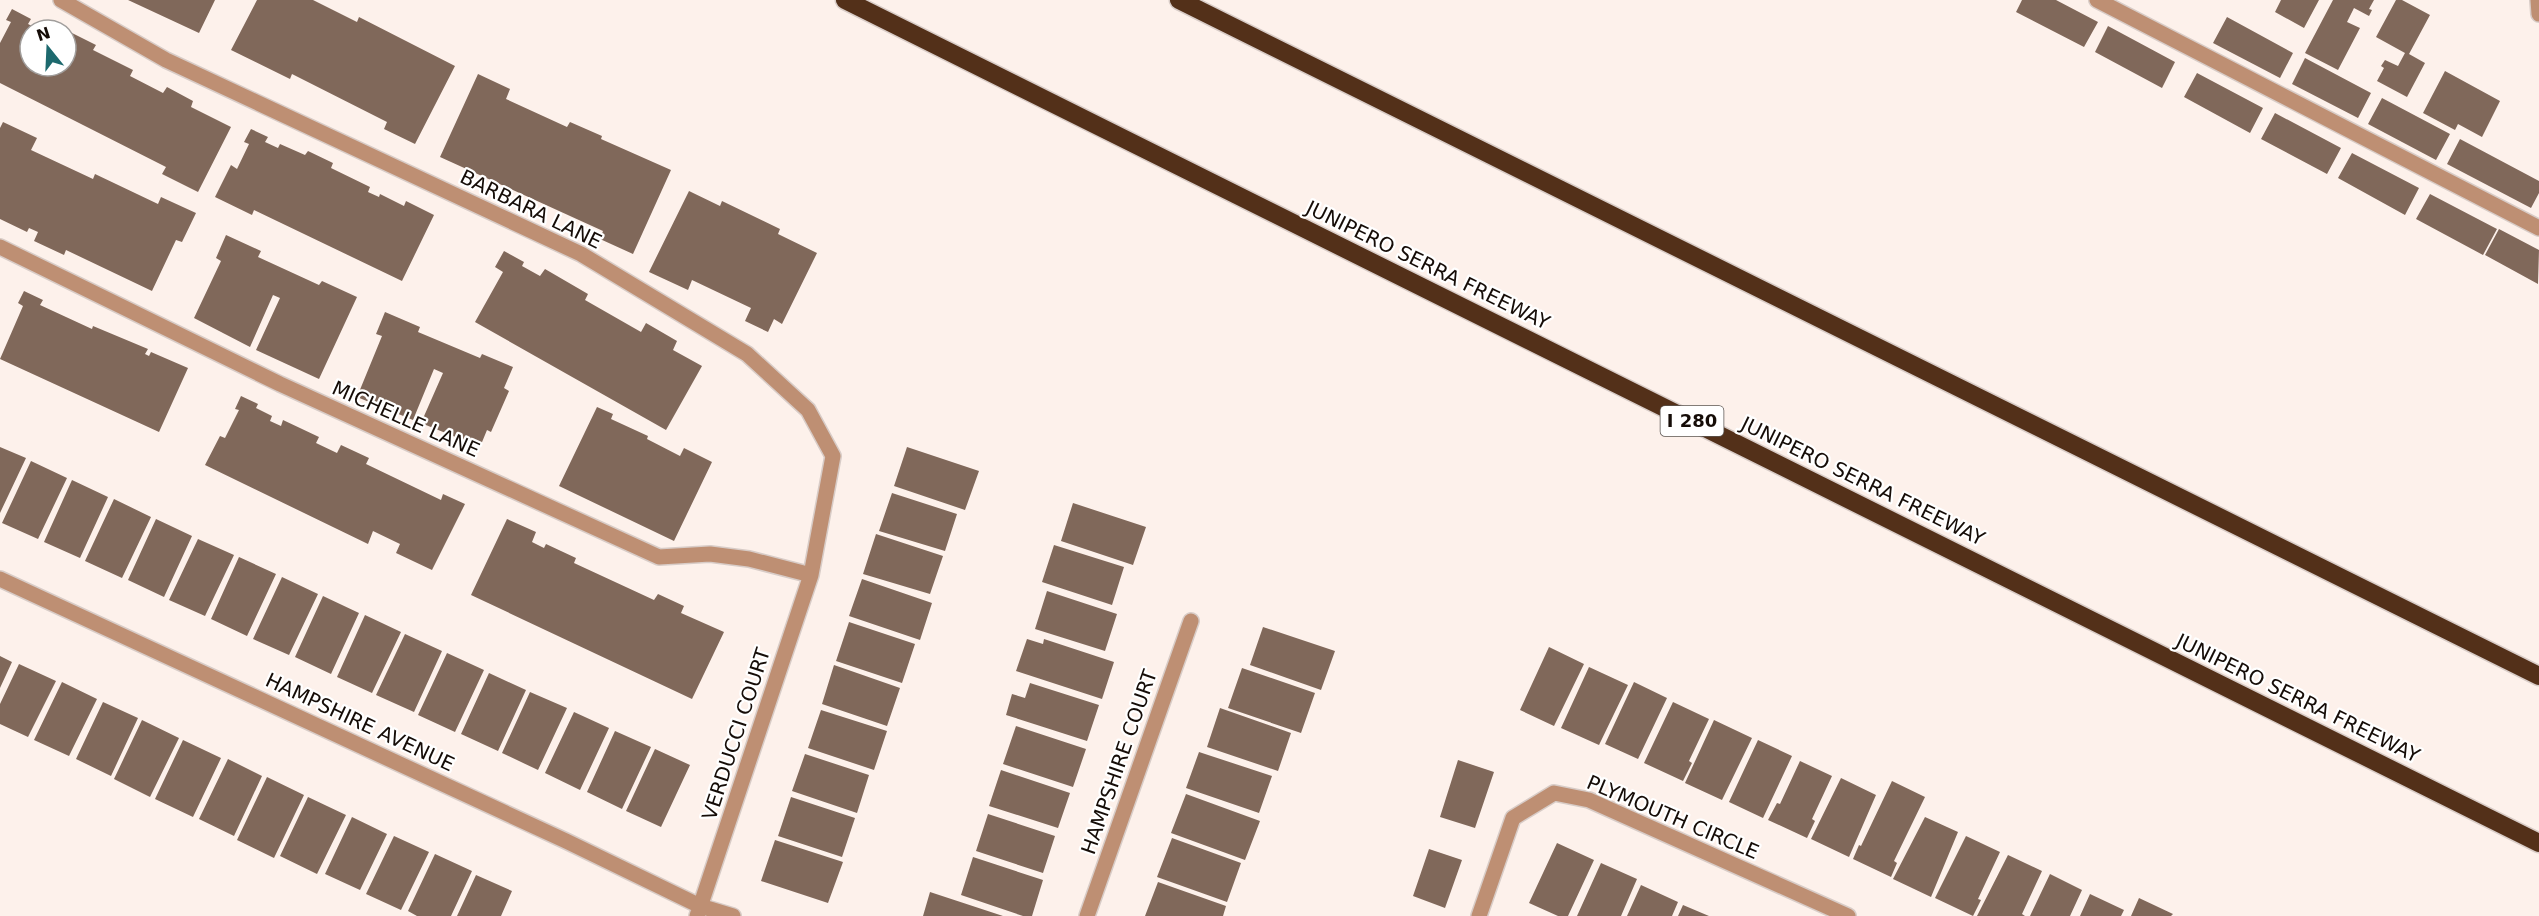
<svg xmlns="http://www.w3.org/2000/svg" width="2539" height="916" font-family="'DejaVu Sans',sans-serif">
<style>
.building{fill:#80685a}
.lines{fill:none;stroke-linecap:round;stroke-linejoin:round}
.minor-casing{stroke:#d8ccc7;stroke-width:18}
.tertiary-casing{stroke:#d8ccc7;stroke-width:18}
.motorway-casing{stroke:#d8ccc7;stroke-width:21}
.minor{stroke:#be8f73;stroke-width:15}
.tertiary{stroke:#be8f73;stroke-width:15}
.motorway{stroke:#533019;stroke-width:18}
.labels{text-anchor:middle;stroke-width:4.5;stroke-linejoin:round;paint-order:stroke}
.shield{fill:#fff;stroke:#5b5551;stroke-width:1.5}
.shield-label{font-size:18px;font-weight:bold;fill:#150c07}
.street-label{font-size:20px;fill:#150c07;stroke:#fff}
</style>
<rect width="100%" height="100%" fill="#fdf1eb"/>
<path class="building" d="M128 0H215L199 33Z
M257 0H313L357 22 359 17 455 66 415 144 384 129 387 122 292 74 290 79 231 50Z
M2022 0H2056L2098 22 2084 47 2016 12Z
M2281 0H2319L2304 28 2275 12Z
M2333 0H2374L2369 9 2372 10 2369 16 2354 8 2347 22 2360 28 2338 70 2305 53Z
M2396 0H2402L2430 15 2409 54 2425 63 2407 97 2377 81 2384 68 2381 66 2385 60 2398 66 2405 53 2376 37Z
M12 9 31 19 28 24 40 30 42 24 54 30H30V66H66V30L96 45 93 50 133 70 130 76 163 93 167 87 193 101 191 107 231 127 198 192 162 174 166 167 0 83V43L11 22 6 20Z
M2227 17 2293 53 2280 78 2213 43Z
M2108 26 2175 62 2162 88 2095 52Z
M2305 58 2371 93 2358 118 2292 84Z
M2445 71 2500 101 2482 137 2458 124 2455 130 2423 113Z
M2197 73 2263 108 2250 133 2184 97Z
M478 74 510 89 506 99 567 127 570 122 602 136 601 139 671 170 633 254 600 239 603 231 440 157Z
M2382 98 2450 134 2436 160 2368 124Z
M2275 113 2341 148 2327 174 2261 139Z
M3 122 37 138 31 150 93 179 95 174 158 204 161 197 196 213 182 242 176 240 152 291 66 250 64 255 34 241 38 232 29 228 27 232 0 219V128Z
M251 129 268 137 265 142 278 148 280 144 305 155 308 151 333 163 331 168 370 187 368 192 379 197 380 194 404 206 406 201 434 215 402 281 254 210 252 215 215 197 231 165 237 169 249 144 244 142Z
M2460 139 2539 181V193L2531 208 2447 164Z
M2352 153 2419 188 2405 215 2338 178Z
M689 191 720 206 722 201 780 229 778 234 817 253 782 324 774 319 768 332 745 321 751 308 692 280 688 290 649 272Z
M2430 194 2497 229 2483 255 2416 219Z
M2499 229 2539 250 2538 284 2485 255Z
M226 235 261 251 258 257 319 285 322 281 357 297 319 379 256 350 280 298 273 295 250 347 194 318 221 261 216 258Z
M504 251 524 262 522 266 540 276 545 269 588 294 585 300 641 332 646 323 677 341 673 350 702 366 666 430 475 322 503 272 495 267Z
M24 291 43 300 40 305 92 329 93 326 148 349 145 354 149 356 151 352 188 368 159 432 0 359 23 306 18 303Z
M385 312 420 327 418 332 480 358 482 354 513 367 504 388 509 391 491 432 487 430 480 447 421 423 443 373 434 369 413 420 357 397 382 336 376 334Z
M241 396 258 404 256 408 272 416 270 421 281 426 283 420 319 437 316 443 337 453 341 445 369 458 366 464 441 500 443 494 465 504 432 570 396 553 400 544 373 531 368 544 205 465 220 436 225 438 239 410 235 409Z
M597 407 613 414 611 419 648 436 647 439 680 456 684 448 712 462 674 541 559 486Z
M0 447 26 458 0 513Z
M907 447 979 471 965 510 894 486Z
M31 461 67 478 38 539 2 523Z
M72 480 108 497 80 558 44 542Z
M892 493 957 514 945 551 879 531Z
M114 499 151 517 122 578 85 561Z
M1073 503 1146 527 1133 565 1061 541Z
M156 519 192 536 164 597 128 580Z
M507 519 536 532 532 542 544 548 546 544 576 558 574 563 654 600 658 594 684 606 681 613 724 632 692 699 471 595Z
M876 534 943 556 930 594 863 574Z
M198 539 234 555 205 616 169 600Z
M1054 545 1124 567 1112 605 1042 582Z
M239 557 276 574 247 636 211 619Z
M282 577 318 594 289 655 253 639Z
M862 579 932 603 920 640 849 616Z
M1047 591 1117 614 1105 651 1035 629Z
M323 596 359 613 331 674 295 657Z
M365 615 401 632 372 693 337 677Z
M849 622 915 644 902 683 836 661Z
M1263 627 1335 651 1321 690 1250 665Z
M405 634 442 651 414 712 376 695Z
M1027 639 1043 644 1044 639 1114 662 1102 699 1016 671Z
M1549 647 1584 664 1554 726 1520 710Z
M447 653 484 670 455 732 418 715Z
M0 656 12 662 0 688Z
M19 664 56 681 28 737 0 724V704Z
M834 665 900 688 887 726 822 704Z
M1589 667 1628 685 1599 745 1561 728Z
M1242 668 1315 693 1301 733 1228 708Z
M489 673 526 690 498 751 461 734Z
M62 682 97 699 69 756 34 740Z
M1634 682 1667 698 1638 759 1605 744Z
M1030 683 1099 705 1087 741 1006 715 1012 694 1025 698Z
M530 692 567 708 538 770 502 753Z
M103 702 138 718 111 776 76 759Z
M1673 702 1709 719 1689 761 1692 763 1683 781 1644 763Z
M1220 708 1291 733 1278 771 1207 747Z
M821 710 887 731 874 770 808 748Z
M574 712 609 728 580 790 545 773Z
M142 720 179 738 150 797 114 779Z
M1714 720 1752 738 1722 800 1685 783Z
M1016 726 1086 749 1073 787 1003 764Z
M615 731 651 747 622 809 587 792Z
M183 740 221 758 193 817 155 799Z
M1758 740 1792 756 1763 818 1729 802Z
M655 749 690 765 661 827 626 811Z
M1199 752 1272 776 1259 813 1186 788Z
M805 754 869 775 857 813 792 791Z
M228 759 262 776 234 836 199 819Z
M1458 760 1494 772 1475 828 1440 817Z
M1800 761 1832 776 1812 819 1815 821 1807 838 1768 820 1777 803 1780 804Z
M1001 770 1070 793 1058 828 989 806Z
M267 777 304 795 274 858 237 840Z
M1841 778 1876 795 1849 857 1811 839Z
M1892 781 1925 797 1894 861 1897 863 1891 877 1853 859 1859 845 1861 846Z
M1186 794 1260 821 1245 860 1171 833Z
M308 797 346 815 317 874 280 856Z
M791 797 855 818 842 857 778 836Z
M988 814 1055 836 1043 873 976 851Z
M352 817 387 834 360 890 325 874Z
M1925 817 1958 832 1931 897 1893 879Z
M394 836 429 852 401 910 366 894Z
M1966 836 2000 852 1978 899 1981 900 1973 916 1935 898Z
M1172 838 1241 863 1227 902 1157 877Z
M775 840 843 862 828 903 761 881Z
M1557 843 1594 860 1568 916H1558L1529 903Z
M1429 849 1462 860 1445 908 1413 896Z
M435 854 472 871 451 916H417L408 911Z
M2008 855 2042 871 2022 914 2025 916H1977Z
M973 857 1043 880 1032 916H1023L961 895Z
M1601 863 1637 879 1621 916H1577Z
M2050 874 2082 890 2070 916H2030Z
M476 875 512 891 501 916H457Z
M1158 882 1226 906 1223 916H1145Z
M1641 885 1678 902 1672 916H1627Z
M930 892 1003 916H923Z
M2090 894 2124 910 2121 916H2080Z
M2139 898 2173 914 2171 916H2131Z
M1683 905 1709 916H1678Z"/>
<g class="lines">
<g class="minor-casing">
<path id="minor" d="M61 0 166 60 581 254 747 354 808 410 833 456 811 575 697 916
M2097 0 2539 228
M0 247 280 384 659 557 710 554 749 559 811 575
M0 579 566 841 700 906 733 916
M1087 916 1191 621
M1479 916 1513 818 1554 793 1589 800 1848 916"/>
</g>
<g class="tertiary-casing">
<path id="tertiary" d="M2538 0 2539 14"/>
</g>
<g class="motorway-casing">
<path id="motorway" d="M845 0 2539 843
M1179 0 2539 676"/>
</g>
<use href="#minor" class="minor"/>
<use href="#tertiary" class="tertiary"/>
<use href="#motorway" class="motorway"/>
</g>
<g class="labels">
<rect class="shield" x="1660.5" y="406" width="63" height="30" rx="4.5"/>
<g class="shield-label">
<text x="1692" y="427">I 280</text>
</g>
<g class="street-label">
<text transform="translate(531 209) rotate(26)" y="7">BARBARA LANE</text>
<text transform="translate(1428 265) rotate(26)" y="7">JUNIPERO SERRA FREEWAY</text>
<text transform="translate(406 419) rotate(24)" y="7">MICHELLE LANE</text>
<text transform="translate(1863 481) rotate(26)" y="7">JUNIPERO SERRA FREEWAY</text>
<text transform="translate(2298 698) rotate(26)" y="7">JUNIPERO SERRA FREEWAY</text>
<text transform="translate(360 722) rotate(25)" y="7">HAMPSHIRE AVENUE</text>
<text transform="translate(736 734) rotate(-72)" y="7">VERDUCCI COURT</text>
<text transform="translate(1119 762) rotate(-71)" y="7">HAMPSHIRE COURT</text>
<text transform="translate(1673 817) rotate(23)" y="7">PLYMOUTH CIRCLE</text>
</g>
</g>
<g transform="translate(48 48) rotate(342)"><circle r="28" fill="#ffffff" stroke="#a19e9c" stroke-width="1.5"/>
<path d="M0-4.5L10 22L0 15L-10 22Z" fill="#1d696e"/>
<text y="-9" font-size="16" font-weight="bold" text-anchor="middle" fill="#150c07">N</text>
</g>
</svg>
